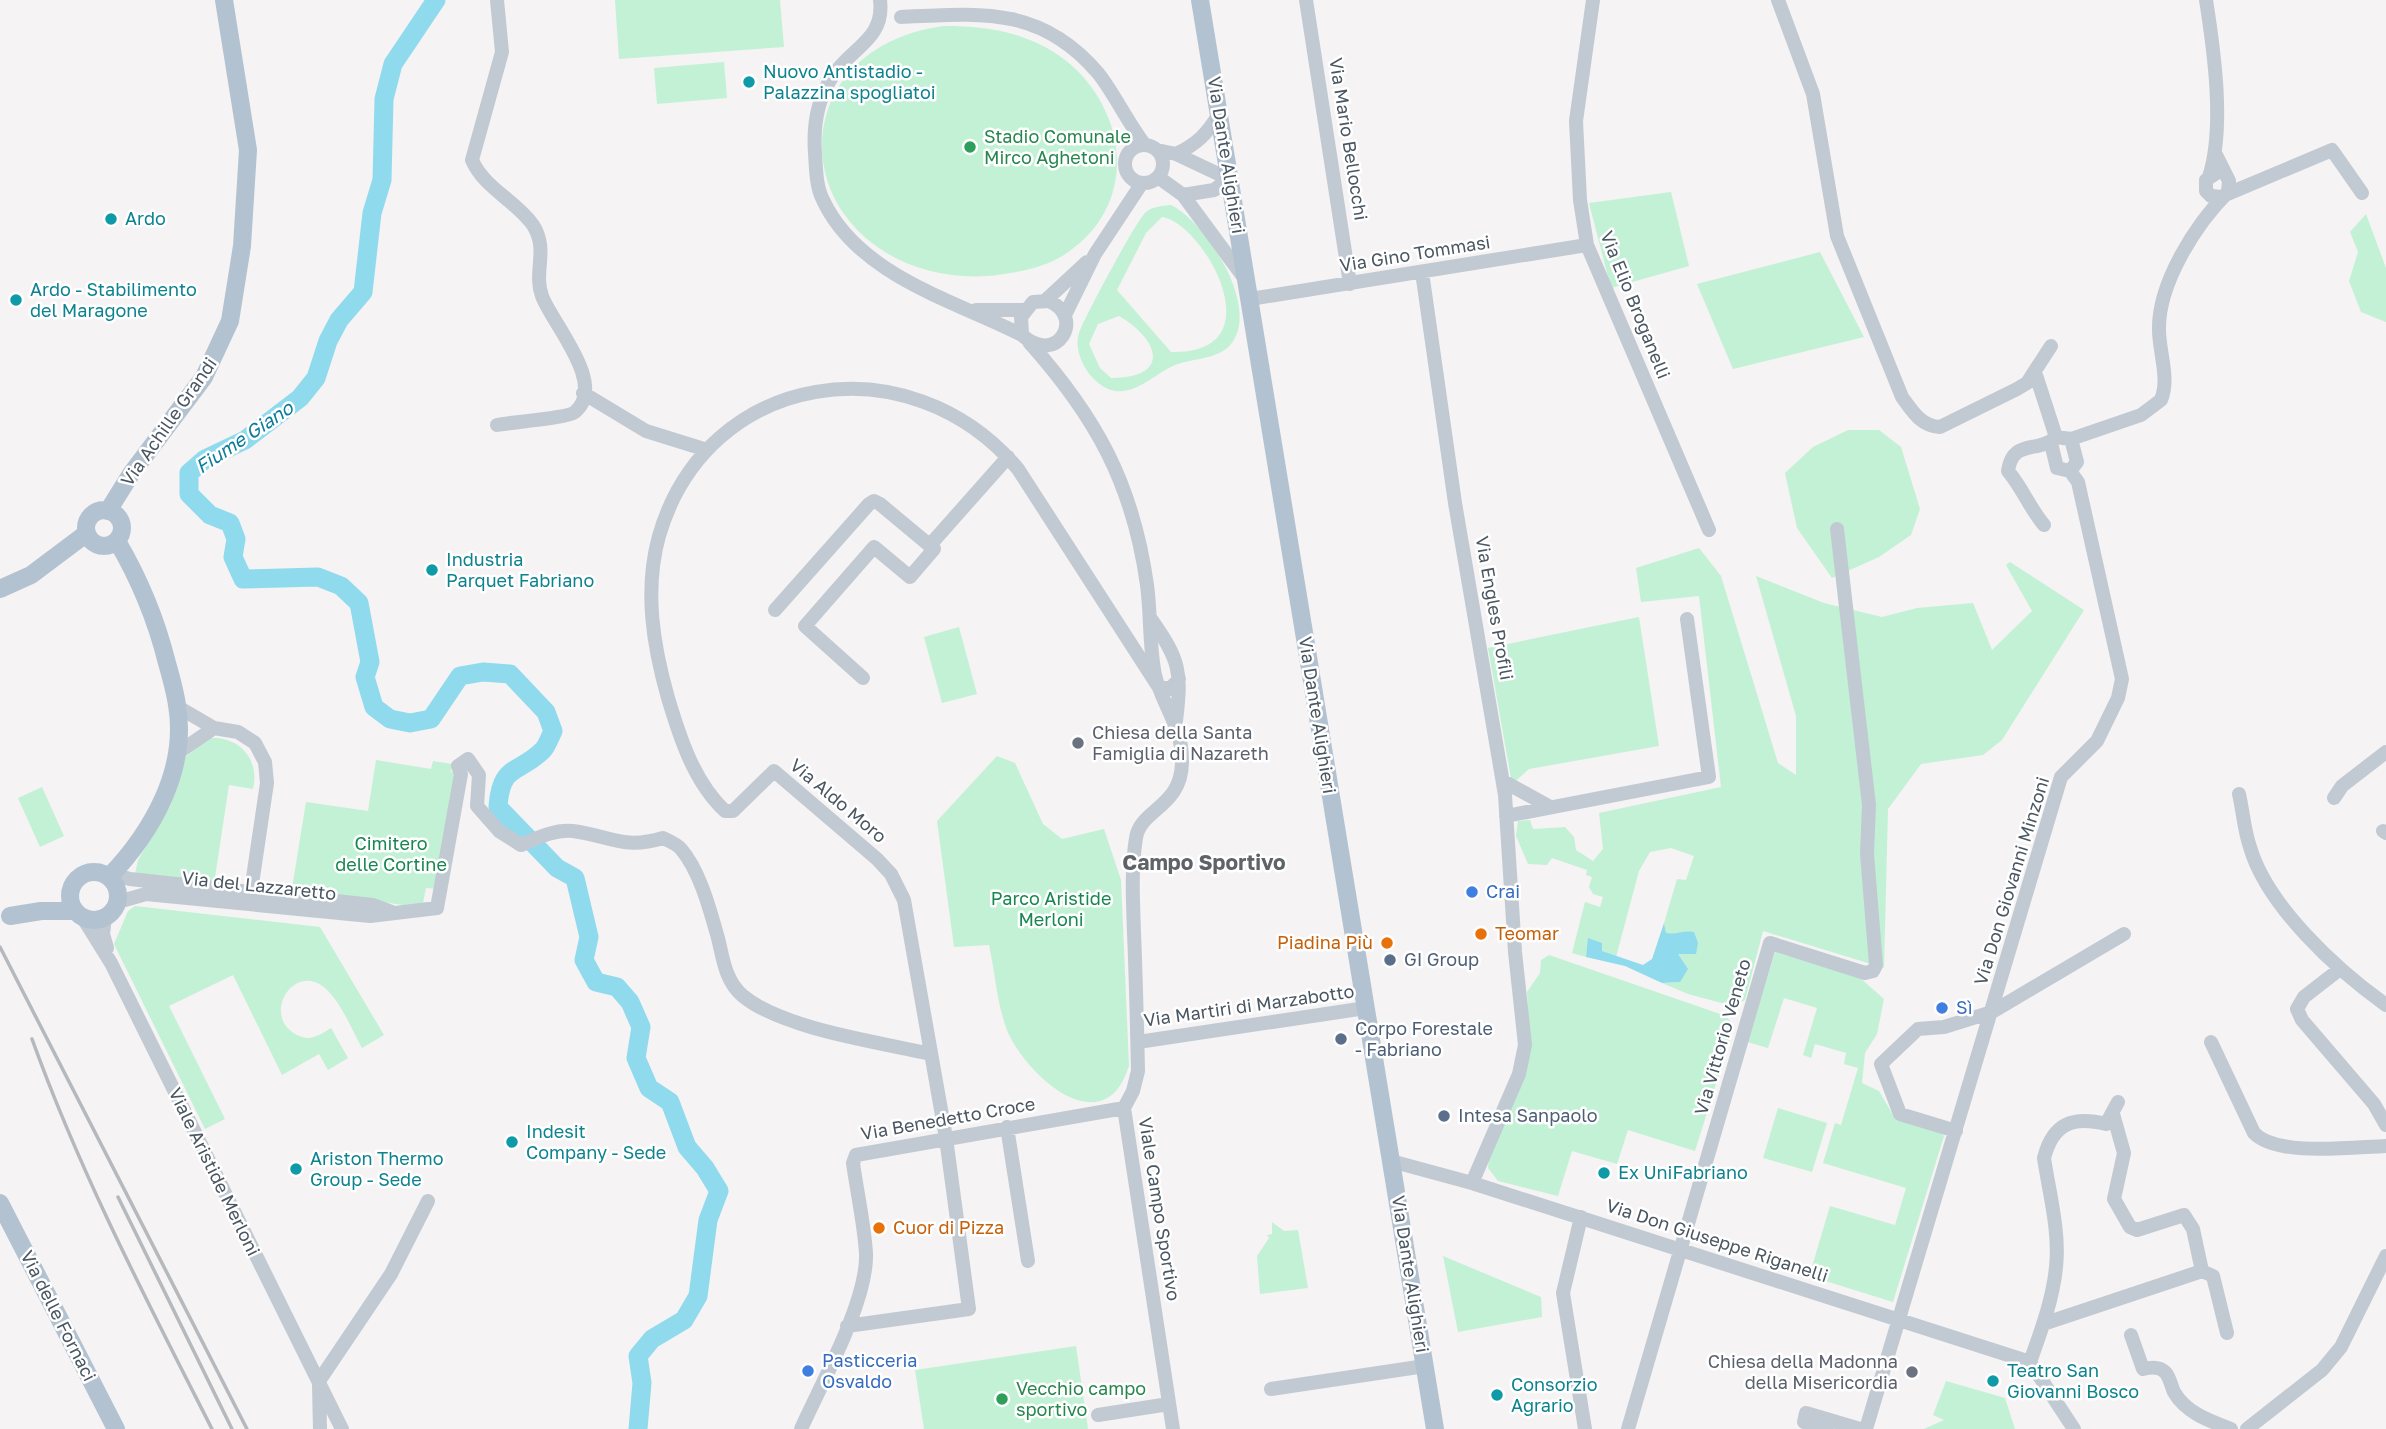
<svg xmlns="http://www.w3.org/2000/svg" width="2386" height="1429" font-family="'Golos Text',sans-serif">
<style>
.green{fill:#c3f1d5;fill-rule:evenodd}
.water{fill:#90daee}
.lines{fill:none;stroke-linecap:round;stroke-linejoin:round}
.river{stroke:#90daee;stroke-width:19}
.minor{stroke:#c1cad2;stroke-width:14}
.major{stroke:#b3c2d1;stroke-width:18}
.rail{stroke:#b5b8bd;stroke-width:3.5}
.culture-dot{fill:#0f9aa8;stroke:#fff;stroke-width:2.5}
.leisure-dot{fill:#2e9e5b;stroke:#fff;stroke-width:2.5}
.worship-dot{fill:#6b7280;stroke:#fff;stroke-width:2.5}
.shop-dot{fill:#3f7fe0;stroke:#fff;stroke-width:2.5}
.food-dot{fill:#e8710a;stroke:#fff;stroke-width:2.5}
.service-dot{fill:#5c6f8a;stroke:#fff;stroke-width:2.5}
.labels{text-anchor:middle;stroke-width:5;stroke-linejoin:round;paint-order:stroke}
.culture-label{font-size:18px;fill:#0d838f;stroke:#fff;text-anchor:start}
.leisure-label{font-size:18px;fill:#27864d;stroke:#fff;text-anchor:start}
.street-label{font-size:18px;fill:#4a5661;stroke:#fff}
.worship-label{font-size:18px;fill:#5b616d;stroke:#fff;text-anchor:start}
.park-label{font-size:18px;fill:#17864f;stroke:#fff}
.shop-label{font-size:18px;fill:#366cbe;stroke:#fff;text-anchor:start}
.food-label{font-size:18px;fill:#c56008;stroke:#fff;text-anchor:start}
.service-label{font-size:18px;fill:#4e5e75;stroke:#fff;text-anchor:start}
.water-label{font-size:19px;font-style:italic;fill:#0c7c9b;stroke:#fff}
.quarter-label{font-size:21px;font-weight:bold;fill:#5f6368;stroke:#fff}
</style>
<rect width="100%" height="100%" fill="#f5f3f3"/>
<path class="green" d="M615 0H780L784 47 619 59Z
M944 26C976 26 1007 29 1037 43 1121 81 1151 196 1067 253 1046 267 1021 272 997 275 959 280 917 272 885 252 848 229 823 192 822 148 822 77 878 34 944 26Z
M724 62 727 98 657 104 654 68Z
M1671 192 1689 266 1611 288 1589 203Z
M1171 205C1206 222 1261 307 1231 344 1219 360 1190 358 1173 366 1155 374 1136 394 1115 391 1092 387 1072 355 1079 333 1083 320 1137 219 1146 212 1153 206 1163 206 1171 205ZM1162 217C1204 223 1278 355 1171 352L1117 290 1146 233ZM1119 316C1159 339 1172 378 1111 378L1100 368 1089 344 1098 324Z
M2366 214 2386 268V322L2361 312 2349 281 2358 252 2350 232Z
M1820 252 1864 337 1733 369 1697 284Z
M1848 430H1879L1901 447 1920 509 1911 535 1879 557 1832 578 1797 528 1785 473 1813 447Z
M1699 548 1721 576 1778 763 1796 775V716L1756 576 1824 603 1882 617 1917 608 1973 603 1992 650 2032 611 2006 565 2010 562 2084 610 2002 740 1983 755 1921 764 1888 809 1884 968 1763 931 1745 1000 1733 1006 1688 994 1662 983 1680 982 1673 935 1666 933 1664 923 1677 879 1686 880 1694 856 1671 848 1650 852 1639 871 1616 957 1602 951 1589 939 1586 957 1572 953 1585 902 1600 907 1603 897 1593 894 1589 887 1592 877 1586 875 1587 870 1552 858 1547 865 1528 864 1516 836 1518 821 1530 820 1533 829 1565 827 1574 837 1576 850 1593 861 1603 849 1599 813 1721 787 1699 596 1641 602 1636 568Z
M1639 617 1659 746 1529 769 1512 784 1488 648Z
M959 627 977 694 942 703 924 637Z
M210 738C240 736 260 760 253 789L229 785 214 884 135 874 138 860 171 804 184 758Z
M997 756 1015 763 1043 824 1062 839 1104 829 1121 880 1129 1066C1125 1077 1120 1090 1109 1097 1072 1120 1019 1061 1007 1030 997 1004 995 972 989 945L954 947 937 821Z
M376 760 431 769 433 761 452 764 451 772 457 773 439 889 426 888 422 908 292 888 306 802 368 811Z
M42 787 64 836 40 847 18 798Z
M135 906 320 927 384 1035 362 1048C352 1030 341 1002 325 988 294 961 260 1016 297 1035 310 1042 320 1035 331 1028L348 1058 328 1070 319 1054 282 1075 233 975 169 1006 225 1119 205 1129 114 944 128 911Z
M1775 952 1859 977 1884 999 1877 1034 1865 1053 1862 1083 1879 1091 1893 1115 1939 1130 1944 1136 1893 1302 1819 1279 1811 1270 1830 1206 1895 1225 1906 1188 1823 1163 1835 1123 1841 1125 1858 1068 1844 1064 1846 1053 1815 1044 1811 1058 1803 1055 1817 1008 1784 998 1768 1048 1747 1042Z
M1549 955 1726 1016 1734 1026 1695 1151 1628 1130 1617 1164 1572 1151 1558 1196 1498 1181 1488 1168 1489 1158 1530 1054 1527 992 1540 973 1541 960Z
M1778 1108 1827 1123 1812 1172 1763 1158Z
M1272 1222 1284 1231 1298 1230 1308 1288 1260 1294 1257 1256 1269 1238 1267 1235 1272 1234Z
M1443 1256 1541 1297 1542 1317 1458 1332Z
M1076 1346 1088 1429H924L915 1370Z
M1946 1381 2005 1398 2015 1429H1924L1944 1420 1933 1415Z"/>
<path class="water" d="M1664 923 1666 933C1676 935 1683 930 1694 932L1698 943 1696 954H1678L1688 969 1680 982 1662 983 1625 966 1586 957 1588 938 1602 943V951L1643 965 1652 959Z"/>
<g class="lines">
<path class="river" d="M436 0 393 64 384 99 382 180 372 213 363 292 339 320 328 341 316 378 300 398 245 440 205 459 189 473V494L210 515 230 523 236 539 233 557 243 579 318 577 341 586 359 603 370 662 365 677 374 707 390 719 410 723 431 719 460 676 483 672 510 674 546 712 553 731C550 737 547 746 543 750 518 775 501 763 498 807L557 868 575 878 589 937 584 960 596 982 617 987 630 1002 641 1027 636 1058 649 1088 670 1102 687 1147 705 1168 719 1191 708 1220 698 1296 684 1320 652 1339 638 1356 642 1383 638 1429"/>
<path class="minor" d="M497 0 502 52 472 160C484 188 515 200 533 225 549 250 533 272 542 296 551 322 608 384 575 412 568 418 512 422 497 425
M880 0C885 40 851 47 832 77 817 100 813 126 815 153 816 168 816 187 823 200 858 275 953 300 1022 335 1057 367 1086 317 1049 301L1033 302 1021 317 1022 335
M1306 0 1350 284
M1593 0 1576 121 1580 200 1587 245 1709 530
M1778 0 1813 94 1837 236 1902 397C1912 411 1921 426 1940 427L2017 389 2027 383 2051 346
M2206 0C2214 51 2225 128 2209 177
M901 17C981 13 1041 6 1098 73 1114 93 1128 123 1145 145
M1125 164a19 19 0 1 1 38 0a19 19 0 1 1-38 0Z
M1157 150 1176 154 1229 179 1214 190 1183 195
M1176 154C1197 144 1207 134 1219 114
M2215 174 2206 180V191L2211 196 2222 197
M1158 177 1183 195 1245 279
M2225 195 2332 150 2362 193
M1422 272 1455 503 1505 795 1515 952 1525 1045 1519 1074 1472 1183
M1250 299 1587 245
M1046 300 1087 262
M976 310H1024
M1065 315 1095 254 1142 183
M1029 342C1096 417 1133 484 1147 585 1151 614 1149 646 1155 675 1162 705 1182 725 1182 760 1183 807 1140 809 1136 838 1131 869 1133 902 1134 933 1136 979 1137 1025 1138 1071L1133 1091 1124 1108 1173 1429
M2035 372 2056 437
M583 393 646 431 707 450
M2071 439 2141 415 2161 400C2170 379 2159 352 2159 330 2158 283 2196 224 2228 192L2229 181 2216 155
M2051 443 2057 468 2070 471
M2070 471 2077 462 2071 439
M2044 525C2029 507 2023 489 2008 471 2013 438 2038 454 2056 437L2071 439
M930 545 1008 457
M775 610 869 504 874 501 880 504 934 549 910 577 874 547 805 626 863 678
M1151 619C1180 660 1182 672 1176 721
M178 707 214 728 238 732 255 743 265 762 267 783 251 891
M176 754 214 728
M1503 781 1550 807
M2239 794C2243 811 2244 830 2250 847 2267 906 2337 970 2386 1005
M2334 798 2342 786 2386 752
M1506 816 1709 777 1687 619
M2383 831 2386 833
M112 874 130 879 373 905 392 912
M118 902 146 894 370 916 437 908 461 774 458 766 468 759 479 775 477 806 499 831 521 845C537 838 555 829 573 831 610 836 623 850 663 838 669 841 677 844 681 849 700 871 710 910 718 938 723 958 725 981 743 996 783 1029 879 1042 931 1054
M105 917 103 934 107 948
M83 918 111 963 342 1429
M2340 969 2304 997 2297 1009 2302 1020 2374 1104 2386 1125
M1138 1042 1366 1008
M2211 1042 2254 1133C2277 1157 2353 1147 2386 1146
M2113 1114 2124 1153 2114 1199 2130 1227 2137 1230 2184 1215 2193 1229 2202 1271
M1007 1127 1028 1261
M1956 1131 1900 1114 1881 1064 1918 1029 1944 1027 1992 1012 2124 934
M1391 1161 1472 1183 2030 1362
M1581 1217 1563 1293 1585 1429
M2043 1324 2202 1271 2213 1276 2227 1333
M847 1326 969 1309 946 1138 904 900 891 874 877 859 774 771 733 811H725C694 782 680 738 668 698 653 645 644 590 659 536 707 370 910 340 1018 469L1158 686 1170 689 1179 679
M2131 1335 2143 1369C2151 1367 2159 1366 2165 1372 2170 1377 2171 1386 2174 1392 2186 1413 2210 1421 2231 1429
M2030 1362C2041 1331 2053 1299 2056 1267 2060 1232 2049 1192 2044 1158 2053 1123 2073 1116 2106 1124L2118 1102
M2030 1362 2074 1429
M319 1381 391 1274 428 1201
M319 1385 320 1429
M1271 1389 1425 1366
M1098 1415 1169 1404
M801 1429C821 1384 868 1301 866 1253 864 1223 857 1192 853 1163L856 1155 1124 1108
M1628 1429 1770 943 1865 973 1873 971 1876 965 1867 854 1869 805 1837 529
M1827 1429 1804 1422 1806 1413 1860 1429
M1866 1429 2061 777 2097 741 2118 698 2122 679 2078 482 2070 471
M2247 1429 2322 1370 2341 1347 2386 1256"/>
<path class="major" d="M1200 0 1435 1429
M86 528a18 18 0 1 1 36 0a18 18 0 1 1-36 0Z
M108 511 131 474 204 377 230 321 242 246 248 150 224 0
M0 589 31 575 87 533
M70 896a24 24 0 1 1 48 0a24 24 0 1 1-48 0Z
M109 877C152 832 188 770 177 705 175 691 171 677 167 663 156 619 140 580 117 541
M10 916 41 911H75
M0 1203 116 1429"/>
<path class="rail" d="M0 947 247 1429
M32 1039C81 1175 147 1301 212 1429
M118 1197 232 1429"/>
</g>
<g class="culture-dot">
<circle cx="749" cy="82" r="7"/>
<circle cx="111" cy="219" r="7"/>
<circle cx="16" cy="300" r="7"/>
<circle cx="432" cy="570" r="7"/>
<circle cx="512" cy="1142" r="7"/>
<circle cx="296" cy="1169" r="7"/>
<circle cx="1604" cy="1173" r="7"/>
<circle cx="1993" cy="1381" r="7"/>
<circle cx="1497" cy="1395" r="7"/>
</g>
<g class="leisure-dot">
<circle cx="970" cy="147" r="7"/>
<circle cx="1002" cy="1399" r="7"/>
</g>
<g class="worship-dot">
<circle cx="1078" cy="743" r="7"/>
<circle cx="1912" cy="1372" r="7"/>
</g>
<g class="shop-dot">
<circle cx="1472" cy="892" r="7"/>
<circle cx="1942" cy="1008" r="7"/>
<circle cx="808" cy="1371" r="7"/>
</g>
<g class="food-dot">
<circle cx="1481" cy="934" r="7"/>
<circle cx="1387" cy="943" r="7"/>
<circle cx="879" cy="1228" r="7"/>
</g>
<g class="service-dot">
<circle cx="1390" cy="960" r="7"/>
<circle cx="1341" cy="1039" r="7"/>
<circle cx="1444" cy="1116" r="7"/>
</g>
<g class="labels">
<g class="culture-label">
<text x="763" y="78">Nuovo Antistadio -<tspan x="763" dy="21">Palazzina spogliatoi</tspan></text>
<text x="125" y="225">Ardo</text>
<text x="30" y="296">Ardo - Stabilimento<tspan x="30" dy="21">del Maragone</tspan></text>
<text x="446" y="566">Industria<tspan x="446" dy="21">Parquet Fabriano</tspan></text>
<text x="526" y="1138">Indesit<tspan x="526" dy="21">Company - Sede</tspan></text>
<text x="310" y="1165">Ariston Thermo<tspan x="310" dy="21">Group - Sede</tspan></text>
<text x="1618" y="1179">Ex UniFabriano</text>
<text x="2007" y="1377">Teatro San<tspan x="2007" dy="21">Giovanni Bosco</tspan></text>
<text x="1511" y="1391">Consorzio<tspan x="1511" dy="21">Agrario</tspan></text>
</g>
<g class="leisure-label">
<text x="984" y="143">Stadio Comunale<tspan x="984" dy="21">Mirco Aghetoni</tspan></text>
<text x="1016" y="1395">Vecchio campo<tspan x="1016" dy="21">sportivo</tspan></text>
</g>
<g class="street-label">
<text transform="translate(1348 139) rotate(81)" y="6">Via Mario Bellocchi</text>
<text transform="translate(1226 155) rotate(81)" y="6">Via Dante Alighieri</text>
<text transform="translate(1415 254) rotate(-9)" y="6">Via Gino Tommasi</text>
<text transform="translate(1635 305) rotate(68)" y="6">Via Elio Broganelli</text>
<text transform="translate(169 422) rotate(-55)" y="6">Via Achille Grandi</text>
<text transform="translate(1494 608) rotate(80)" y="6">Via Engles Profili</text>
<text transform="translate(1317 715) rotate(81)" y="6">Via Dante Alighieri</text>
<text transform="translate(838 801) rotate(40)" y="6">Via Aldo Moro</text>
<text transform="translate(2012 881) rotate(-73)" y="6">Via Don Giovanni Minzoni</text>
<text transform="translate(259 886) rotate(6)" y="6">Via del Lazzaretto</text>
<text transform="translate(1249 1006) rotate(-8)" y="6">Via Martiri di Marzabotto</text>
<text transform="translate(1723 1037) rotate(-74)" y="6">Via Vittorio Veneto</text>
<text transform="translate(948 1119) rotate(-10)" y="6">Via Benedetto Croce</text>
<text transform="translate(214 1172) rotate(64)" y="6">Viale Aristide Merloni</text>
<text transform="translate(1159 1209) rotate(81)" y="6">Viale Campo Sportivo</text>
<text transform="translate(1717 1241) rotate(18)" y="6">Via Don Giuseppe Riganelli</text>
<text transform="translate(1410 1274) rotate(81)" y="6">Via Dante Alighieri</text>
<text transform="translate(58 1316) rotate(63)" y="6">Via delle Fornaci</text>
</g>
<g class="worship-label">
<text x="1092" y="739">Chiesa della Santa<tspan x="1092" dy="21">Famiglia di Nazareth</tspan></text>
<text x="1898" y="1368" text-anchor="end">Chiesa della Madonna<tspan x="1898" dy="21">della Misericordia</tspan></text>
</g>
<g class="park-label">
<text x="391" y="850">Cimitero<tspan x="391" dy="21">delle Cortine</tspan></text>
<text x="1051" y="905">Parco Aristide<tspan x="1051" dy="21">Merloni</tspan></text>
</g>
<g class="shop-label">
<text x="1486" y="898">Crai</text>
<text x="1956" y="1014">Sì</text>
<text x="822" y="1367">Pasticceria<tspan x="822" dy="21">Osvaldo</tspan></text>
</g>
<g class="food-label">
<text x="1495" y="940">Teomar</text>
<text x="1373" y="949" text-anchor="end">Piadina Più</text>
<text x="893" y="1234">Cuor di Pizza</text>
</g>
<g class="service-label">
<text x="1404" y="966">GI Group</text>
<text x="1355" y="1035">Corpo Forestale<tspan x="1355" dy="21">- Fabriano</tspan></text>
<text x="1458" y="1122">Intesa Sanpaolo</text>
</g>
<g class="water-label">
<text transform="translate(244 437) rotate(-34)" y="7">Fiume Giano</text>
</g>
<g class="quarter-label">
<text x="1204" y="870">Campo Sportivo</text>
</g>
</g>
</svg>
